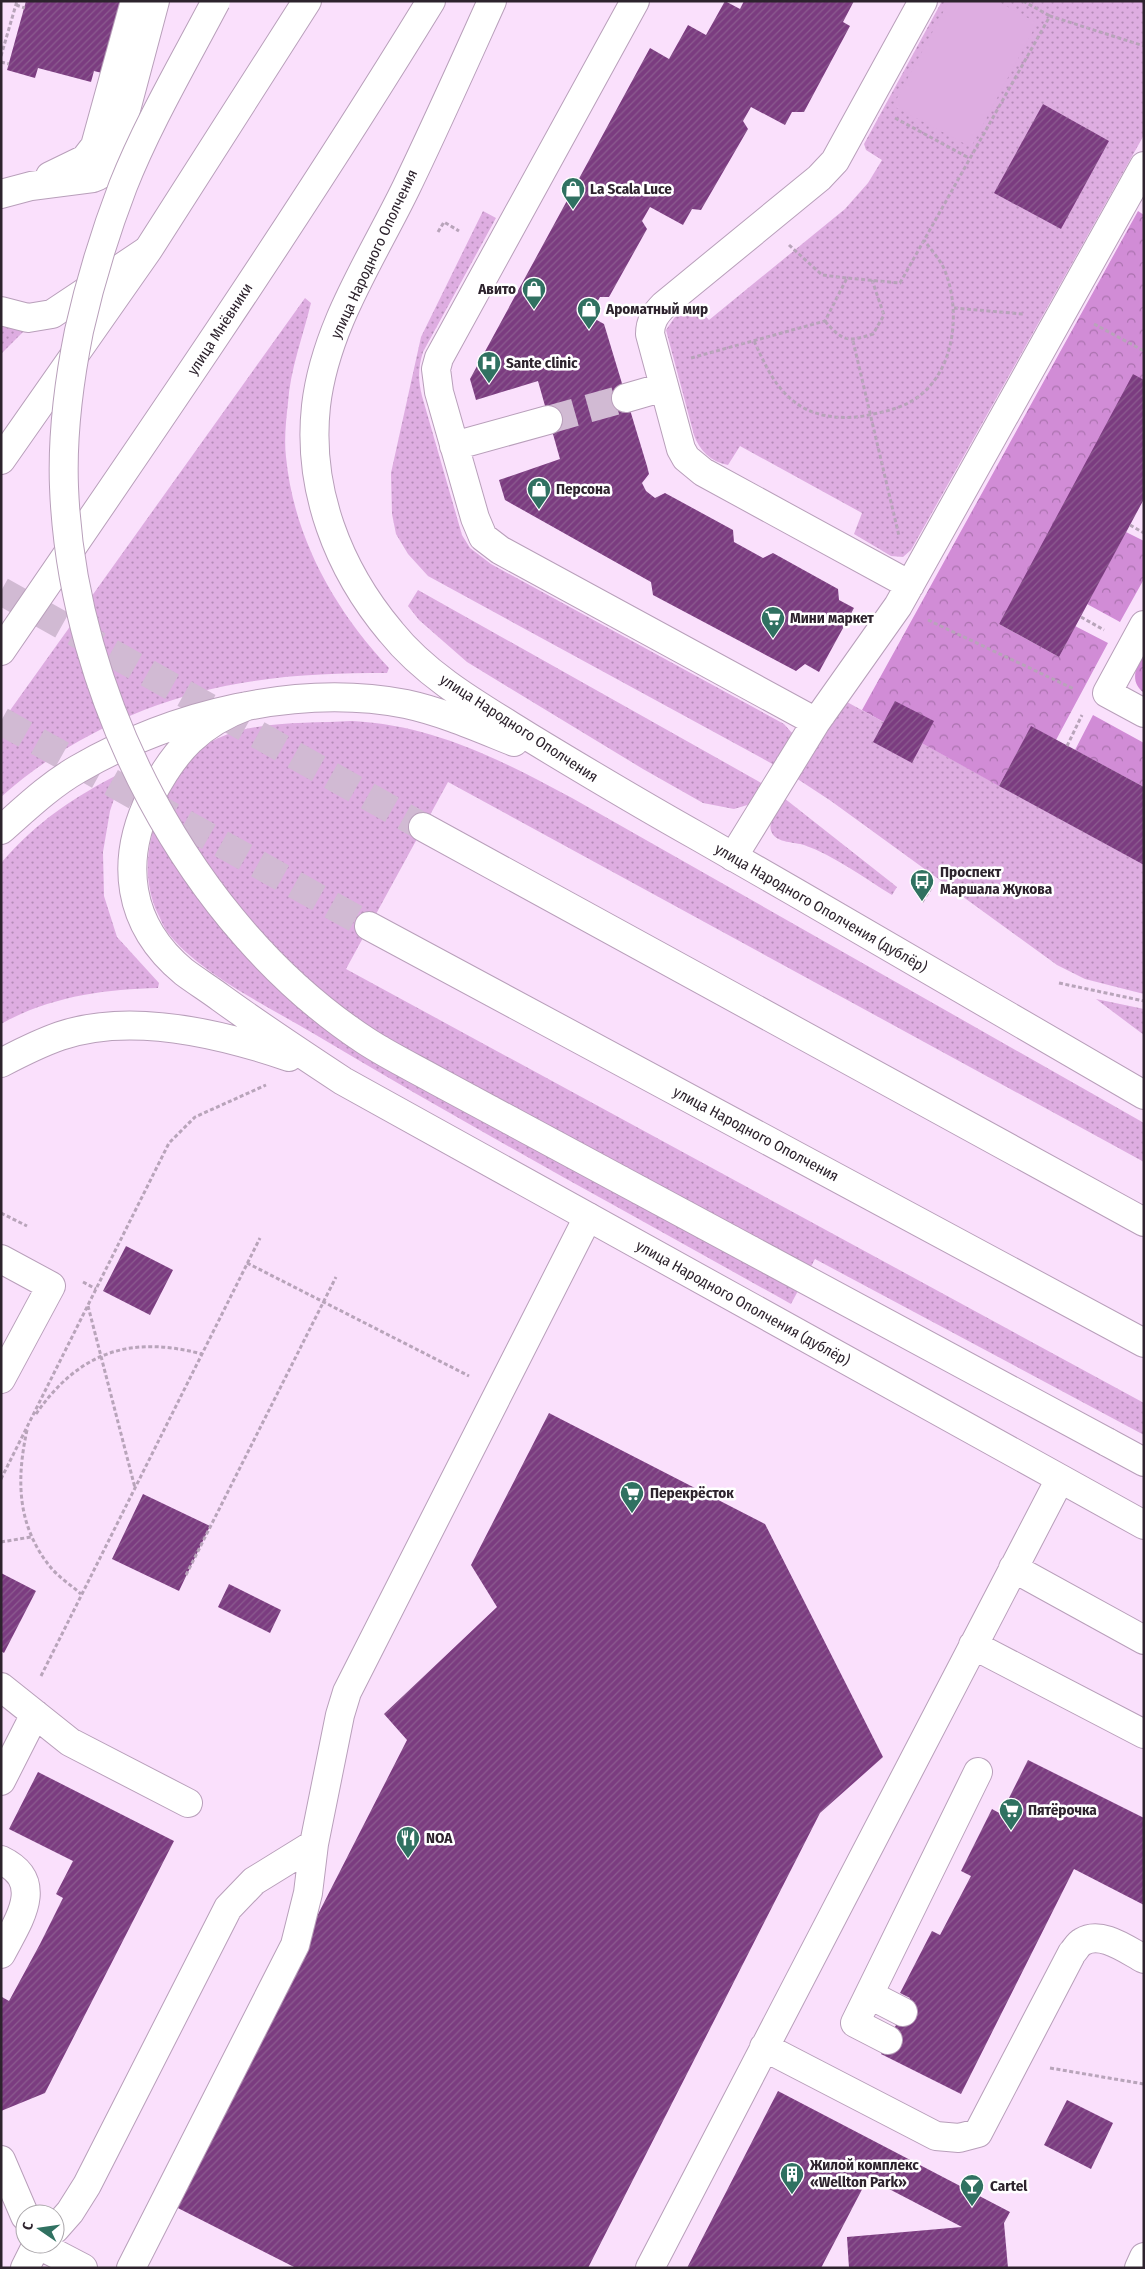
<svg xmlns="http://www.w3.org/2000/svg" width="1145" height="2269" font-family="'Fira Sans Condensed',sans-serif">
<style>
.green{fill:url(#green-dots)}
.forest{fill:url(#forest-crowns)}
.pitch{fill:#deade1}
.building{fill:url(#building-hatch)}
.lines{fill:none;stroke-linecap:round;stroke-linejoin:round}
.minor-tunnel{stroke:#d1bad3;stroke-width:28;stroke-dasharray:28 14;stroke-linecap:butt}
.major-tunnel{stroke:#d1bad3;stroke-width:28;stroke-dasharray:28 14;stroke-linecap:butt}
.minor-casing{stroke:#b89fba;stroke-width:30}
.major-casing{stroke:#b89fba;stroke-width:30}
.path{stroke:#b8a4ba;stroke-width:3;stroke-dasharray:4 2.5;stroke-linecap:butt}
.minor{stroke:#fff;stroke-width:28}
.major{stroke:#fff;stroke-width:28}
.major-bridge-casing{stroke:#b89fba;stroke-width:30;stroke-linecap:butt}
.major-bridge{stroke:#fff;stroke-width:28}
.labels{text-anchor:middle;stroke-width:5;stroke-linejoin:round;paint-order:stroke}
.poi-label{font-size:15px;font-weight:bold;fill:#2d232d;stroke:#fff;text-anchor:start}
.street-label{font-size:15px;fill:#2d232d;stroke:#fff}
</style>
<defs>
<pattern id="green-dots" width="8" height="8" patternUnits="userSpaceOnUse" patternTransform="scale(1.25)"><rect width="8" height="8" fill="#deade1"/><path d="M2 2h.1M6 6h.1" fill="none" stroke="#b48cb7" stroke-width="1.8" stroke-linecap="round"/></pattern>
<pattern id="forest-crowns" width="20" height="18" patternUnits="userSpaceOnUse" patternTransform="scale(1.25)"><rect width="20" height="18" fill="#d18cd6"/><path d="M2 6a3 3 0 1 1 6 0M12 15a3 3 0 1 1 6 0" fill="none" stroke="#aa72ae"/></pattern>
<pattern id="building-hatch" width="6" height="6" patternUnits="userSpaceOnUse" patternTransform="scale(1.25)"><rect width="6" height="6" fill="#7b3c80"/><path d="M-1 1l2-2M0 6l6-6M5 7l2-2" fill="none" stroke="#8c5c90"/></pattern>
</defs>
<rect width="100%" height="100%" fill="#fae0fc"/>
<path class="green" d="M942 1H1144V135L911 550 903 557 891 556 854 534 862 513 740 446 728 465C711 462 699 450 694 435L666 330 675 317 693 304 709 320 845 209 868 183 882 160 866 150 864 144Z
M483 211 496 218 423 352C418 368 418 380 422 396L462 535 470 548 491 564 784 724 792 733V738L778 767 428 576 408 554 396 534 392 514 391 473 421 337Z
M305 298 311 303C303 336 290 370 288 403 286 420 284 440 286 457 294 538 334 609 389 668L387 673C343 673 298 674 254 681 163 694 70 735 1 797V723Z
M1 322 24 331 1 354Z
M418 590 765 785 754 803 734 809 703 803 643 769 467 662 419 620 408 606Z
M847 702 1144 865V994L1085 979 1057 965 831 801 796 778Z
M352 721C434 725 501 760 572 798L1144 1123V1162L448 782 346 969 1144 1403V1435L815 1259 791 1304C632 1215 472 1128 316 1035 271 1008 200 974 168 933 164 928 161 920 158 914 141 878 147 839 163 804 170 788 179 769 191 757 229 718 301 724 352 721Z
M123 772 110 811 103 852 104 896 117 937 159 983 158 988C104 989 49 997 1 1024V863C39 820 72 798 123 772Z
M784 798 897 887 892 895C864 878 835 856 804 845 795 842 777 843 772 833 766 822 779 807 784 798Z
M1096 999 1144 1009V1035Z"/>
<path class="forest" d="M1138 211 1144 215V380L999 624 1059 657 1075 626 1108 643 1056 740 1031 727 999 786 862 710Z
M1126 532 1144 541V579L1120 622 1087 604Z
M1144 651V693C1128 681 1137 665 1144 651Z
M1093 715 1144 743V787L1075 750Z"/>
<path class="pitch" d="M949 1H997L1037 23 971 147 893 106Z"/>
<path class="building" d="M26 1H126L106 74 94 71 91 82 38 68 35 78 7 70Z
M725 1 740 9 744 1H854L843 22 850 26 804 112H792L785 125 751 107 743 121 748 129 701 210 692 209 683 225 650 207 642 221 647 229 609 297H600L594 308 595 319 604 324 647 466 649 474 642 483 646 491 655 498 665 493 733 530 734 542 763 558 773 553 838 589 839 600 854 608 819 672 805 664 796 671 653 595 651 582 505 500 499 480 560 459 538 381 476 400 470 379 650 48 669 59 688 25 706 35Z
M1043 104 1109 141 1061 229 994 193Z
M1133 374 1144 380V499L1059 657 999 624Z
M895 701 934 721 912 763 873 742Z
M1031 726 1144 787V865L999 786Z
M126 1246 173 1270 150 1315 103 1291Z
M549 1413 765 1524 883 1757 820 1813 588 2268H296L170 2204 407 1740 384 1714 497 1607 471 1565Z
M143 1494 210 1526 179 1591 112 1559Z
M1 1573 36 1591 4 1653 1 1651Z
M229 1584 281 1610 270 1633 218 1607Z
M1028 1760 1144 1818V1905L1074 1869 961 2094 881 2054 910 1998 900 1993 932 1931 940 1935 971 1876 961 1871 992 1809 1001 1814Z
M38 1772 174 1841 45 2093 1 2111V1999L2 1997 9 2001 40 1944 63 1898 56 1894 73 1861 9 1829Z
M778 2091 1010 2212 1004 2223 1008 2268H849L847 2237 962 2227 868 2178 821 2268H687Z
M1067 2100 1113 2123 1091 2169 1044 2145Z"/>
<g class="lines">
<path class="minor-tunnel" d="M548 420 626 398"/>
<path class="major-tunnel" d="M1 591 423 827
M1 721 369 926"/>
<g class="minor-casing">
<path id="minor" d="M635 1 439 358 436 369 439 392 475 518 483 537 500 550 816 722
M50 176 85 159 95 146 135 1
M1 194 31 186 93 178C105 174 109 166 114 155L155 1
M1 311 28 318 52 314 145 252
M626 398 664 387
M454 446 548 420
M910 585 703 472 686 458 681 449 650 334C650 322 655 314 664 305L819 178 835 161 923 1
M1144 625 1107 693 1144 713
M733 857 816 722 898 606 1144 166
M1 1259 51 1286 1 1379
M1013 1568 1144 1640
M973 1645 1144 1734
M1 1687 70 1742 188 1803
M1 1781 35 1714
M314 1844 340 1715 347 1692 588 1217
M1 1860C47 1882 18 1921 1 1954
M870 1995 903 2012
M888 2040 855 2023 978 1772
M764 2047 936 2136 959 2138 978 2133 1072 1953C1075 1950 1078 1944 1082 1942 1101 1930 1127 1950 1144 1959
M1 2160 25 2216
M55 2229 70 2212 87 2185 228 1908 254 1881 314 1844 308 1893 295 1945 131 2268
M37 2244 83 2268
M25 2268 37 2244
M650 2268 1060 1479
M1139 2268 1144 2257"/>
</g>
<g class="major-casing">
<path id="major" d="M492 1C464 63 436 126 406 188 372 258 325 327 316 406 307 489 338 569 391 632 427 677 481 707 529 737 585 771 642 805 699 837 848 922 996 1009 1144 1095
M1 460 148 250 307 1
M1 651C148 437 295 223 431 1
M247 706C200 723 174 751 151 796 119 861 127 925 184 972 196 981 209 989 221 998 261 1027 302 1054 343 1081L1144 1525
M423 827 1144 1222
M1 830C26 808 50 785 78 769 173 714 298 683 406 704 443 712 479 728 514 742
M369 926 1144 1343
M1 1063C20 1053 40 1043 60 1036 130 1012 222 1034 289 1057
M1107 1442 1144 1462"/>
</g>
<path class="path" d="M1023 1 1050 16
M16 5 25 8
M1 56 17 1
M1 62 9 64
M895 118 969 158
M438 232 444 222 459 231
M789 245 822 275 847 278
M954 308 1023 314
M825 321C843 342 848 342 873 334L884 315 872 280
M1094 324 1144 351
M754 341C765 364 774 387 796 403 816 418 845 420 869 415 887 411 903 408 918 397 955 370 961 311 945 271 941 260 931 250 924 240
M853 341 899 536
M691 358 825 321 847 278 900 283 1050 16 1144 46
M1130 525 1144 533
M1081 617 1104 630
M928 620 1074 689
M1067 746 1082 715
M922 902 931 888
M1059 983 1144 1001
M1 1213 27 1226
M247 1263 469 1376
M83 1282 96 1289
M88 1306 135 1488
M36 1414C79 1352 130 1335 202 1354
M27 1430C16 1481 17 1527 52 1569 60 1578 72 1586 81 1594
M1 1479 169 1143 195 1117 266 1085
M1 1542 31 1537
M186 1575 336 1277
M41 1676 260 1238
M1050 2068 1144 2084"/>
<use href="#minor" class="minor"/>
<use href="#major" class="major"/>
<g class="major-bridge-casing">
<path id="major-bridge" d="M216 1C184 62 148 123 123 186 105 233 90 282 79 331 69 381 62 435 64 487 72 696 189 925 366 1041 389 1056 414 1068 437 1081L1107 1442"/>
</g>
<use href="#major-bridge" class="major-bridge"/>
</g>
<defs>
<g id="shop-pin" transform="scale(1.25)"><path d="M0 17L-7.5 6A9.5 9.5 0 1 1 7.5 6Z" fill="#307161" stroke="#fff"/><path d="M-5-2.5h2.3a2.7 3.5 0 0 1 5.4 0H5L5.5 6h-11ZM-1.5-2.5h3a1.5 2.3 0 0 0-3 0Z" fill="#fff"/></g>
<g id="hospital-pin" transform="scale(1.25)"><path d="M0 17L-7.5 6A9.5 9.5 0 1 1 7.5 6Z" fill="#307161" stroke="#fff"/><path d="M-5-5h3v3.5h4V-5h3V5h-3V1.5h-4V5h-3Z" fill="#fff"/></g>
<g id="supermarket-pin" transform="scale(1.25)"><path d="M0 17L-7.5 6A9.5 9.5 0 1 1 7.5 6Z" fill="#307161" stroke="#fff"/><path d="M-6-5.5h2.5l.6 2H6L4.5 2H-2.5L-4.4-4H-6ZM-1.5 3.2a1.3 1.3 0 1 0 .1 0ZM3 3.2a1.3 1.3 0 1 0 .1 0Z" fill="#fff"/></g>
<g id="bus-pin" transform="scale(1.25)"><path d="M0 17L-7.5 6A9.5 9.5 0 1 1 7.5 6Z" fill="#307161" stroke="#fff"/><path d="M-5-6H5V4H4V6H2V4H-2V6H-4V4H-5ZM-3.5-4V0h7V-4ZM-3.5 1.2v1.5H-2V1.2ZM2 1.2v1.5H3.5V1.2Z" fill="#fff"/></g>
<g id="restaurant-pin" transform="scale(1.25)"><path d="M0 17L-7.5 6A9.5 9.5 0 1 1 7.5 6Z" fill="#307161" stroke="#fff"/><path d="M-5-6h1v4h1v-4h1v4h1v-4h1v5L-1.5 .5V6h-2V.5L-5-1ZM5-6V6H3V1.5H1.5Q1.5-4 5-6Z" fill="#fff"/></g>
<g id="building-pin" transform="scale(1.25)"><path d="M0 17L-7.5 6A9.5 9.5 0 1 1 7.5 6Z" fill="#307161" stroke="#fff"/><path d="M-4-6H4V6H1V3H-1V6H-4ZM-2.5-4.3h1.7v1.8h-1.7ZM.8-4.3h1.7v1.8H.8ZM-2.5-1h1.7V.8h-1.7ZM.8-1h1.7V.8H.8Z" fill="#fff"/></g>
<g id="bar-pin" transform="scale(1.25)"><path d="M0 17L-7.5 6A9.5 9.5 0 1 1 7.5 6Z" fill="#307161" stroke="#fff"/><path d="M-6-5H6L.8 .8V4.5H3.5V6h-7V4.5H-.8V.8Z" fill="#fff"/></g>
</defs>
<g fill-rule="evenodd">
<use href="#shop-pin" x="573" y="189"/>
<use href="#shop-pin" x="534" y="289"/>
<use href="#shop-pin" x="589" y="309"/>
<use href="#hospital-pin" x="489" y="363"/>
<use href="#shop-pin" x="539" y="489"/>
<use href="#supermarket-pin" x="773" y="618"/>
<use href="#bus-pin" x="922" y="881"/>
<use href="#supermarket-pin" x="632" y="1493"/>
<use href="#supermarket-pin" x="1011" y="1810"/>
<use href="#restaurant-pin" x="408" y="1838"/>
<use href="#building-pin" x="792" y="2174"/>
<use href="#bar-pin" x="972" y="2186"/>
</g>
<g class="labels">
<g class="poi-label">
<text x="590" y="194">La Scala Luce</text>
<text x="516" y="294" text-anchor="end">Авито</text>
<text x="606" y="314">Ароматный мир</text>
<text x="506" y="368">Sante clinic</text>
<text x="556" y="494">Персона</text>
<text x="790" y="623">Мини маркет</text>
<text x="940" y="877">Проспект<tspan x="940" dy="17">Маршала Жукова</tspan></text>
<text x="650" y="1498">Перекрёсток</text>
<text x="1028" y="1815">Пятёрочка</text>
<text x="426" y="1843">NOA</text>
<text x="810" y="2170">Жилой комплекс<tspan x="810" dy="17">«Wellton Park»</tspan></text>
<text x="990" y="2191">Cartel</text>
</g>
<g class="street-label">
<text transform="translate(374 254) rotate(-65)" y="5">улица Народного Ополчения</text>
<text transform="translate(220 329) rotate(-57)" y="5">улица Мнёвники</text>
<text transform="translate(519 728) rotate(33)" y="5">улица Народного Ополчения</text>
<text transform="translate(821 908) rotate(30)" y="5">улица Народного Ополчения (дублёр)</text>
<text transform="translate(756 1134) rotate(28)" y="5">улица Народного Ополчения</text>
<text transform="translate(743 1303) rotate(29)" y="5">улица Народного Ополчения (дублёр)</text>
</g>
</g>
<rect width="1145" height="2269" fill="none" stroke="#2d232d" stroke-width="5"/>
<g transform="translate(40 2229) rotate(283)"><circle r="24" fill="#ffffff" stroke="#aba7ab"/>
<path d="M0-4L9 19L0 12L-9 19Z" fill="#307161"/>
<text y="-8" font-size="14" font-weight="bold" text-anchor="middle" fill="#2d232d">С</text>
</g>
</svg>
